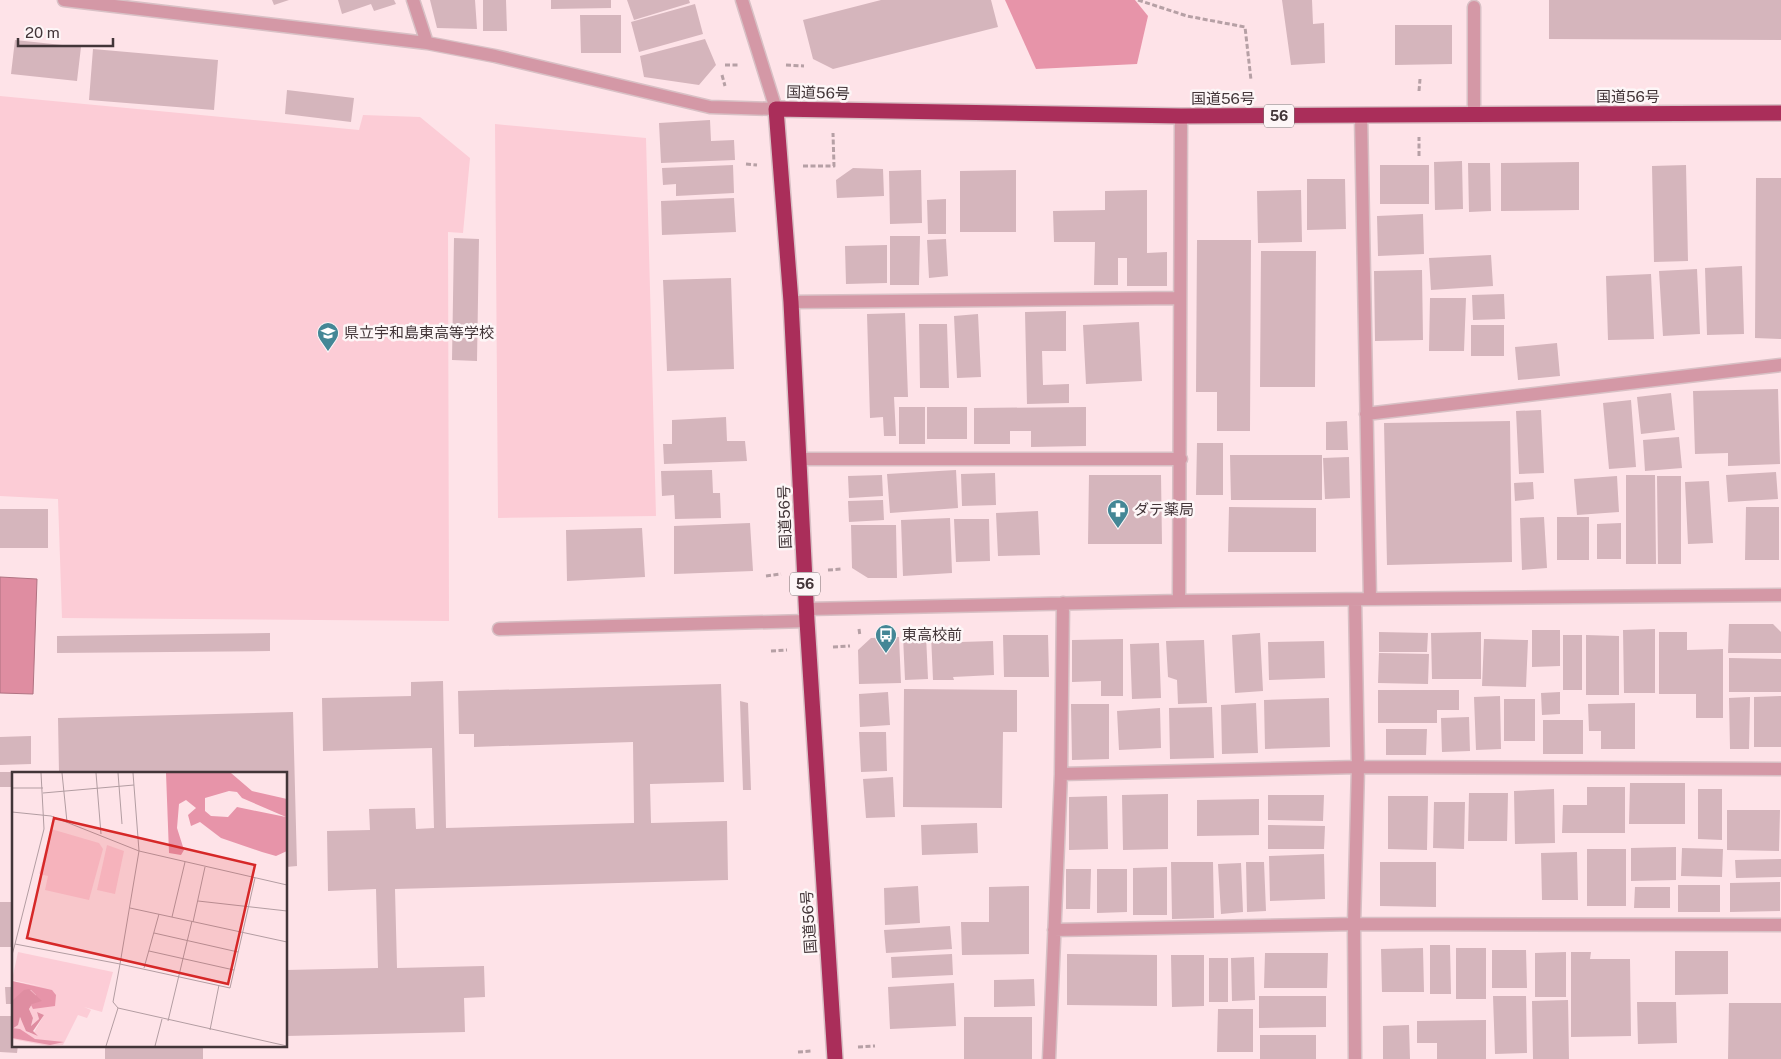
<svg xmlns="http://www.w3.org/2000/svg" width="1781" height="1059" font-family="'Public Sans','Noto Sans JP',sans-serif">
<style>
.green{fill:#fcccd6}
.forest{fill:#e794a9}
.water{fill:#df8da1;stroke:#b07382}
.building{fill:#d5b5bc}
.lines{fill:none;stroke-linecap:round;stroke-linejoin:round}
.minor-casing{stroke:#d8c0c5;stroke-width:15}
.highway-casing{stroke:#d8c0c5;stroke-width:18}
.path{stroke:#b6a0a5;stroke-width:3;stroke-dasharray:5 2.5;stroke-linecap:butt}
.minor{stroke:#d498a6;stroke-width:12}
.highway{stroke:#aa2e5a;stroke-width:15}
.labels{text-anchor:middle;stroke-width:5;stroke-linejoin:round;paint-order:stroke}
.shield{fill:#fdf6f7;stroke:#7a6f71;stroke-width:1}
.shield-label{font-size:14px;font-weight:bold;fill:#423538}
.street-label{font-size:15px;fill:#423538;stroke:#fdf6f7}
.poi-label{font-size:15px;fill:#423538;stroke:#fdf6f7;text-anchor:start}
.inset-road{fill:none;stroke:#b39da2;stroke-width:1}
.view{fill:#d62828;fill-opacity:0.15;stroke:#d62828;stroke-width:2.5}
.inset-edge{fill:none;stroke:#423538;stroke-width:2.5}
</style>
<rect width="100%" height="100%" fill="#fee3e8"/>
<path class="green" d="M0 96 359 130 363 115 420 117 470 158 463 233 448 232 449 621 62 618 58 499 0 496Z
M495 124 646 138 656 516 498 518Z"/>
<path class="forest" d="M1005 0H1135L1148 16 1137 64 1036 69Z"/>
<path class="water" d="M0 577 37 579 33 694 0 693Z"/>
<path class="building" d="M272 0H289L274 5Z
M338 0H394L396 4 374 11 371 4 342 14Z
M430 0H475L477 29 437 28Z
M483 0H506L507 31H483Z
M551 0H611V8L551 9Z
M627 0H689L690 3 634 20Z
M881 0H991L998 27 833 69 813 59 803 20Z
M1282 0H1312L1313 24 1324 23 1325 63 1291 65Z
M1549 0H1781V40L1549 39Z
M695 4 703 34 639 52 631 22Z
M580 15H621V53H581Z
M1395 25H1452V64L1395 65Z
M705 39 716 65 699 85 644 77 640 56Z
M15 40 81 47 77 81 11 74Z
M93 49 218 60 214 110 89 100Z
M287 90 354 98 351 122 285 114Z
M710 120 711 141 734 140 735 160 661 163 659 123Z
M1462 161 1463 209 1435 210 1434 162Z
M1579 162V210L1501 211V163Z
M1468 163H1490L1491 211 1469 212Z
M733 165 734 193 676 196V184L663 185 662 168Z
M1380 165H1429V204H1380Z
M1686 165 1688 261 1654 262 1652 166Z
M853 168 883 169 884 196 837 198 836 180Z
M921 170 922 223 890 224 889 171Z
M1016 170V232H960V171Z
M1756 178H1781V339L1755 338Z
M1307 179H1345L1346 229 1307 230Z
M1147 190V253L1167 252V286H1127V258H1118V285H1094L1095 242H1054L1053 211 1105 210V191Z
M1301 190 1302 242 1258 243 1257 191Z
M734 198 736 232 662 235 661 201Z
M946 199V234H928L927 200Z
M1423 214 1424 254 1378 256 1377 216Z
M890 236H920L919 285H890Z
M454 238 479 239 477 361 452 360Z
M946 239 948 276 929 278 927 240Z
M1197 240H1251L1250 431H1217V392H1196Z
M887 245V283L846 284 845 246Z
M1261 251H1316L1315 387H1260Z
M1491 255 1493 286 1431 290 1429 258Z
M1742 266 1744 334 1707 335 1705 268Z
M1697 269 1700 334 1663 336 1659 271Z
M1422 270 1423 340 1375 341 1374 271Z
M1651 274 1654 339 1608 340 1606 276Z
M731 278 734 369 667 371 663 280Z
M1504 294 1505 319 1473 320 1472 295Z
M1430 298H1466L1464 351H1429Z
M1066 311V351H1042L1043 385 1069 384V403L1027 404 1025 312Z
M905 313 908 397H894L896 436H884L883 417 870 418 867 314Z
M978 314 981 377 957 378 954 316Z
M1139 322 1142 381 1086 384 1083 325Z
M919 324H947L949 388H920Z
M1471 325H1504V356H1471Z
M1557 343 1560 376 1518 380 1515 347Z
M1778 389 1780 464 1728 466V453L1695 454 1693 391Z
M1671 393 1675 430 1641 434 1637 397Z
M1631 400 1636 467 1609 469 1603 403Z
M899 407H925V444H899Z
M927 407H967V439H927Z
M1086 407V446L1031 447V431H1010V444H974V408Z
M1541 410 1544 473 1519 474 1516 411Z
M726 417 727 441H745L747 461 664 464 663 444H672V420Z
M1347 421 1348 450H1326V422Z
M1510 421 1512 562 1387 565 1384 423Z
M1679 437 1682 468 1645 471 1643 440Z
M1197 443H1223V495H1196Z
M1230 455H1322V500H1231Z
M1349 457 1350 498 1325 499 1323 458Z
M712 470 713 493H720L721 518 675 519 674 495 662 496 661 471Z
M956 470 958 508 890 513 887 474Z
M1776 472 1778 499 1728 502 1726 475Z
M995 473 996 505 962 506 961 474Z
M882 475 883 496 849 498 848 476Z
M1089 475H1161L1162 544H1088Z
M1626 475H1655L1656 564H1626Z
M1617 476 1619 512 1577 515 1574 479Z
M1657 476H1681V564H1658Z
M1709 481 1713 543 1688 544 1685 482Z
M1533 482 1534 499 1515 501 1514 483Z
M883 500 884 520 849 522 848 501Z
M1229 507 1316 508V552H1228Z
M1746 507H1779V560H1745Z
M0 509H48V548H0Z
M1038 511 1040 555 998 556 996 513Z
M1544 517 1547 568 1522 570 1520 518Z
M1557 517H1589V560H1557Z
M950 518 952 573 903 576 901 520Z
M954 519H989L990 561 956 562Z
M750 523 753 571 674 574V526Z
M1621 523V559H1597V524Z
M851 525H896L897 578H868L852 568Z
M642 528 645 577 567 581 566 530Z
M1729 624H1773L1781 632V653H1728Z
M1655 629V693H1624L1623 630Z
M1532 630H1560V666L1532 667Z
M1379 632 1428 633 1427 652H1379Z
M1481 632V679H1432L1431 633Z
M1659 632H1687V650L1723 649V718H1696V694H1659Z
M270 633V651L57 653V636Z
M1260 633 1263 691 1235 693 1232 635Z
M960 634 961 642 993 641 994 675 953 677 954 680H933L931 635Z
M926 635 928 679 905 680 903 636Z
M1003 635H1048L1049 677H1004Z
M1563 635H1582V690H1563Z
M1586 635 1619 636V695H1586Z
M899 637 901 683 859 684 858 650 871 638Z
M1123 639V696H1101V681L1072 682V640Z
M1484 639 1528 640 1526 687 1482 686Z
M1204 640 1207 703 1178 704 1177 680 1168 677 1166 641Z
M1324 641 1325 678 1269 680 1268 642Z
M1159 643 1161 698 1132 699 1130 644Z
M1379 653 1429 654 1428 684 1378 683Z
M1729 658 1781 659V692H1729Z
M443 681 446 828 634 823 633 742 474 747V734H459L458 691 721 684 724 782 650 784 651 823 727 821 728 880 395 889 397 968 484 966 485 997 464 998 465 1032 286 1036V970L378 968 376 889 328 891 327 831 370 830 369 809 415 808 416 829 434 828 432 748 323 751 322 698 411 696V682Z
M904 689 1017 690V732H1003L1002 808 903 807Z
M1378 690H1459V710H1437V723H1378Z
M888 692 890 725 860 727 859 694Z
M1560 692V714L1542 715 1541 693Z
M1500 696 1501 749 1476 750 1474 697Z
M1781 696V747H1754V697Z
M1750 697 1749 749H1730L1729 698Z
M1329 698 1330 747 1265 749 1264 700Z
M1504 699H1535V741H1504Z
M740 701 748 703 751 790H743Z
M1256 703 1258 753 1222 754 1221 705Z
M1635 703V749H1601V731H1589L1588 704Z
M1071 704H1109V759L1072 760Z
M1212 707 1214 758 1170 759 1169 708Z
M1160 708 1161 748 1119 750 1117 711Z
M293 712 297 866 286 867V773H59L58 718Z
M1469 717 1470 751 1442 752 1441 718Z
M1543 720H1583V754H1543Z
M1386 729H1427L1426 755H1386Z
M859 732H886L887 771 861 772Z
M31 736V764L0 765V737Z
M0 772H14V787H0Z
M893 777 895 817 866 818 863 779Z
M1630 783H1685V824H1629Z
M1587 787H1625V833H1562L1563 805H1587Z
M1554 789 1555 843 1515 844 1514 791Z
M1698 789H1722V840L1698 839Z
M1469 793H1508L1507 841H1468Z
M1168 794V849L1123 850 1122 795Z
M1268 795H1324L1323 821 1268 820Z
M1107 796 1108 849 1069 850V797Z
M1388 796H1428L1427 850 1388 849Z
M1259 799V835L1197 836V800Z
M1434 802H1465L1464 849 1433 848Z
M1727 810H1780L1779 851 1727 850Z
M977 823 978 853 922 855 921 825Z
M1268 825 1325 826 1324 849H1268Z
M1676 847V880L1631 881V848Z
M1682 848 1723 849 1722 877 1681 876Z
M1587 849H1626V906H1587Z
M1577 852 1578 900H1542L1541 853Z
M1324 854 1325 899 1270 901 1269 856Z
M1781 859V877L1736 878 1735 860Z
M1171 862H1213L1214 918 1172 919Z
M1246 862H1264L1266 911 1247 912Z
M1380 862H1436V907L1380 906Z
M1241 863 1243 912 1221 914 1218 864Z
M1167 867V915H1133V868Z
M1066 869H1091L1090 909H1066Z
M1097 869H1127V912L1097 913Z
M1780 882V911L1730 912V883Z
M1678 885H1720V912H1678Z
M918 886 920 923 885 925 884 888Z
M1029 886V954L962 955 961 922H989V887Z
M1635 887H1670V908H1634Z
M0 902H14V947H0Z
M950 926 952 949 886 953 884 930Z
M1430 945H1450L1451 994H1430Z
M1423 948 1424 992H1382L1381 949Z
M1456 948H1486V999H1456Z
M1492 950H1526L1527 988H1492Z
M1675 951H1728V994L1675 995Z
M1566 952V997H1535V953Z
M1571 952H1591L1590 959H1630L1631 1036 1571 1037Z
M1265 953H1328L1327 988H1264Z
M952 954 953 975 892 978 891 957Z
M1067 954 1157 955V1006L1067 1005Z
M1171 955H1204V1006L1172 1007Z
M1254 957 1255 1000 1232 1001 1231 958Z
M1209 958H1228V1002H1209Z
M1034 979 1035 1006 994 1007V980Z
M954 983 956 1026 890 1029 888 987Z
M5 987H14V1004H6Z
M1259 996H1326V1027L1259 1028Z
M1493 996H1526L1527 1053 1495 1054Z
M1568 1000 1569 1059H1533L1532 1001Z
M1637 1002H1676L1677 1043 1638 1044Z
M1729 1003H1781V1059H1728Z
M1218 1009H1253V1052H1217Z
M0 1016H14V1045H18L17 1053 0 1052Z
M964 1017H1032V1059H964Z
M1486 1020V1059H1437V1043H1417V1021Z
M1409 1025 1410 1059H1383V1026Z
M1260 1035H1316V1059H1260Z
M105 1045H203V1059H105Z"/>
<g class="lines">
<g class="minor-casing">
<path id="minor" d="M64 0 427 43 495 56 710 107 776 109 742 0
M413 0 427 43
M1474 115V7
M1361 116 1370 599
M791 302 1179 298
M1366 414 1781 365
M800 459H1181
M1355 600 1358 767 1354 924 1355 1059
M1179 601 1181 116
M807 609 1179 601 1781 595
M499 629 807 621
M1061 774 1358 767 1781 769
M1054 930 1354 924 1781 925
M1049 1059 1061 774 1063 603"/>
</g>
<g class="highway-casing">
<path id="highway" d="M835 1059 807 621 791 302 776 109 1181 116 1781 113"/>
</g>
<path class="path" d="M1138 0 1187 16 1245 27 1251 80
M725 65H739
M786 65 804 66
M722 75 725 86
M1419 91 1420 79
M1419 156V137
M746 164 757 165
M803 166H834L833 133
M828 570 842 569
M766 576 781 574
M859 629 860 636
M833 647 850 646
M771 651 787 650
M858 1047 875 1046
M798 1052 812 1051"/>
<use href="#minor" class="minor"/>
<use href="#highway" class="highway"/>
</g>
<defs>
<g id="school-pin" transform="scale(1.125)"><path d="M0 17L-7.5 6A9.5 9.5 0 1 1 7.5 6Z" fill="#448796" stroke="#fdf6f7"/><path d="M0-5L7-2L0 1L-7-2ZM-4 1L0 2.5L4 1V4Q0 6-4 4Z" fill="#fff"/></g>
<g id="pharmacy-pin" transform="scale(1.125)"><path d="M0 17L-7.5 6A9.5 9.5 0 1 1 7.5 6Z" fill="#448796" stroke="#fdf6f7"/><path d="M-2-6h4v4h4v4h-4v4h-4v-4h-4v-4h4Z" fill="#fff"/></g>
<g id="bus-pin" transform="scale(1.125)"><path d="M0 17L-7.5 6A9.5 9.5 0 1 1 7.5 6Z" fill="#448796" stroke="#fdf6f7"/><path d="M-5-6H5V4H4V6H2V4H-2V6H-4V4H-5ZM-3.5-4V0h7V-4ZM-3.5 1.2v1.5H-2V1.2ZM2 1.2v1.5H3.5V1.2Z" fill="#fff"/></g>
</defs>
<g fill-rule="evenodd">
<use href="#school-pin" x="328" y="333"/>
<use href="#pharmacy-pin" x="1118" y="510"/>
<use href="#bus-pin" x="886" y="635"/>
</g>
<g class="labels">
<g class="shield">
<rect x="1264" y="104.5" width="30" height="23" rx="4"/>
<rect x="790" y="572.5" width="30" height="23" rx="4"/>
</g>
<g class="shield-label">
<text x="1279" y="121">56</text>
<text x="805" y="589">56</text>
</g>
<g class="street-label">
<text transform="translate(818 93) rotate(2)" y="5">国道56号</text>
<text x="1628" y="102">国道56号</text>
<text x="1223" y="104">国道56号</text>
<text transform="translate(785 517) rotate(-92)" y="5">国道56号</text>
<text transform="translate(809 922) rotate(-94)" y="5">国道56号</text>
</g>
<g class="poi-label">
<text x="344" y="338">県立宇和島東高等学校</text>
<text x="1134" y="515">ダテ薬局</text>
<text x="902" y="640">東高校前</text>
</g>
</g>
<g transform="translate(12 772)">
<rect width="275" height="275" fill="#fee3e8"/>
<path d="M39 57 87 71 91 77 77 128 33 118 36 104 27 102ZM95 73 112 79 103 122 85 118ZM6 180 101 200 90 240 72 235 79 238 75 246 66 243 51 273 36 274 0 267V257L7 246 11 248 16 260 21 262 32 243 25 240 27 247 19 254 21 246 17 237 24 225 0 230V209L33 215 0 208Z" fill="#fcccd6"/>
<path d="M154 1H219L240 19 275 27V79L264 84 250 80 209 66 188 50 179 54 176 43 184 36 174 28 167 32 165 56 172 78 169 83 157 81ZM217 19 225 20 230 26 274 45 225 35 216 45 199 44 193 39V26ZM0 209 40 218 44 223 43 234 21 237 19 233 24 223 19 218 14 219 0 237ZM0 256 8 257 23 267 52 270 38 273 0 266Z" fill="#e794a9" fill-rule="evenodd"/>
<path d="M17 217 30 229 20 232 17 237 21 246 19 254 27 247 25 240 32 243 21 259 26 264 14 259 8 245 6 253 0 257V229L12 218Z" fill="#df8da1"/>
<path class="inset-road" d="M50 1 55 50M84 1 89 62M106 1 110 52M0 16H31M31 21 122 13M0 40 39 44 127 79 121 1M186 129 275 139M118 136 275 170M160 145 173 90M181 150 193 95M142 161 226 180M3 172 32 57 29 1M137 179 222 198M0 183 3 172 108 192 127 79 275 113M108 192 218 216 243 106M132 196 147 142M106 236 275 274M156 249 180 149M198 258 207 213M94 274 106 236 101 230 108 192M143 274 150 247"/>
<path class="view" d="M42 46 243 93 216 212 15 166Z"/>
<rect width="275" height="275" class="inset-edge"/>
</g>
<path d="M18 38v8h95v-8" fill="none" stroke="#423538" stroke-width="2.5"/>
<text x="25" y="38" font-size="15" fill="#423538" stroke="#fdf6f7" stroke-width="4" paint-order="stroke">20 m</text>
</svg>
